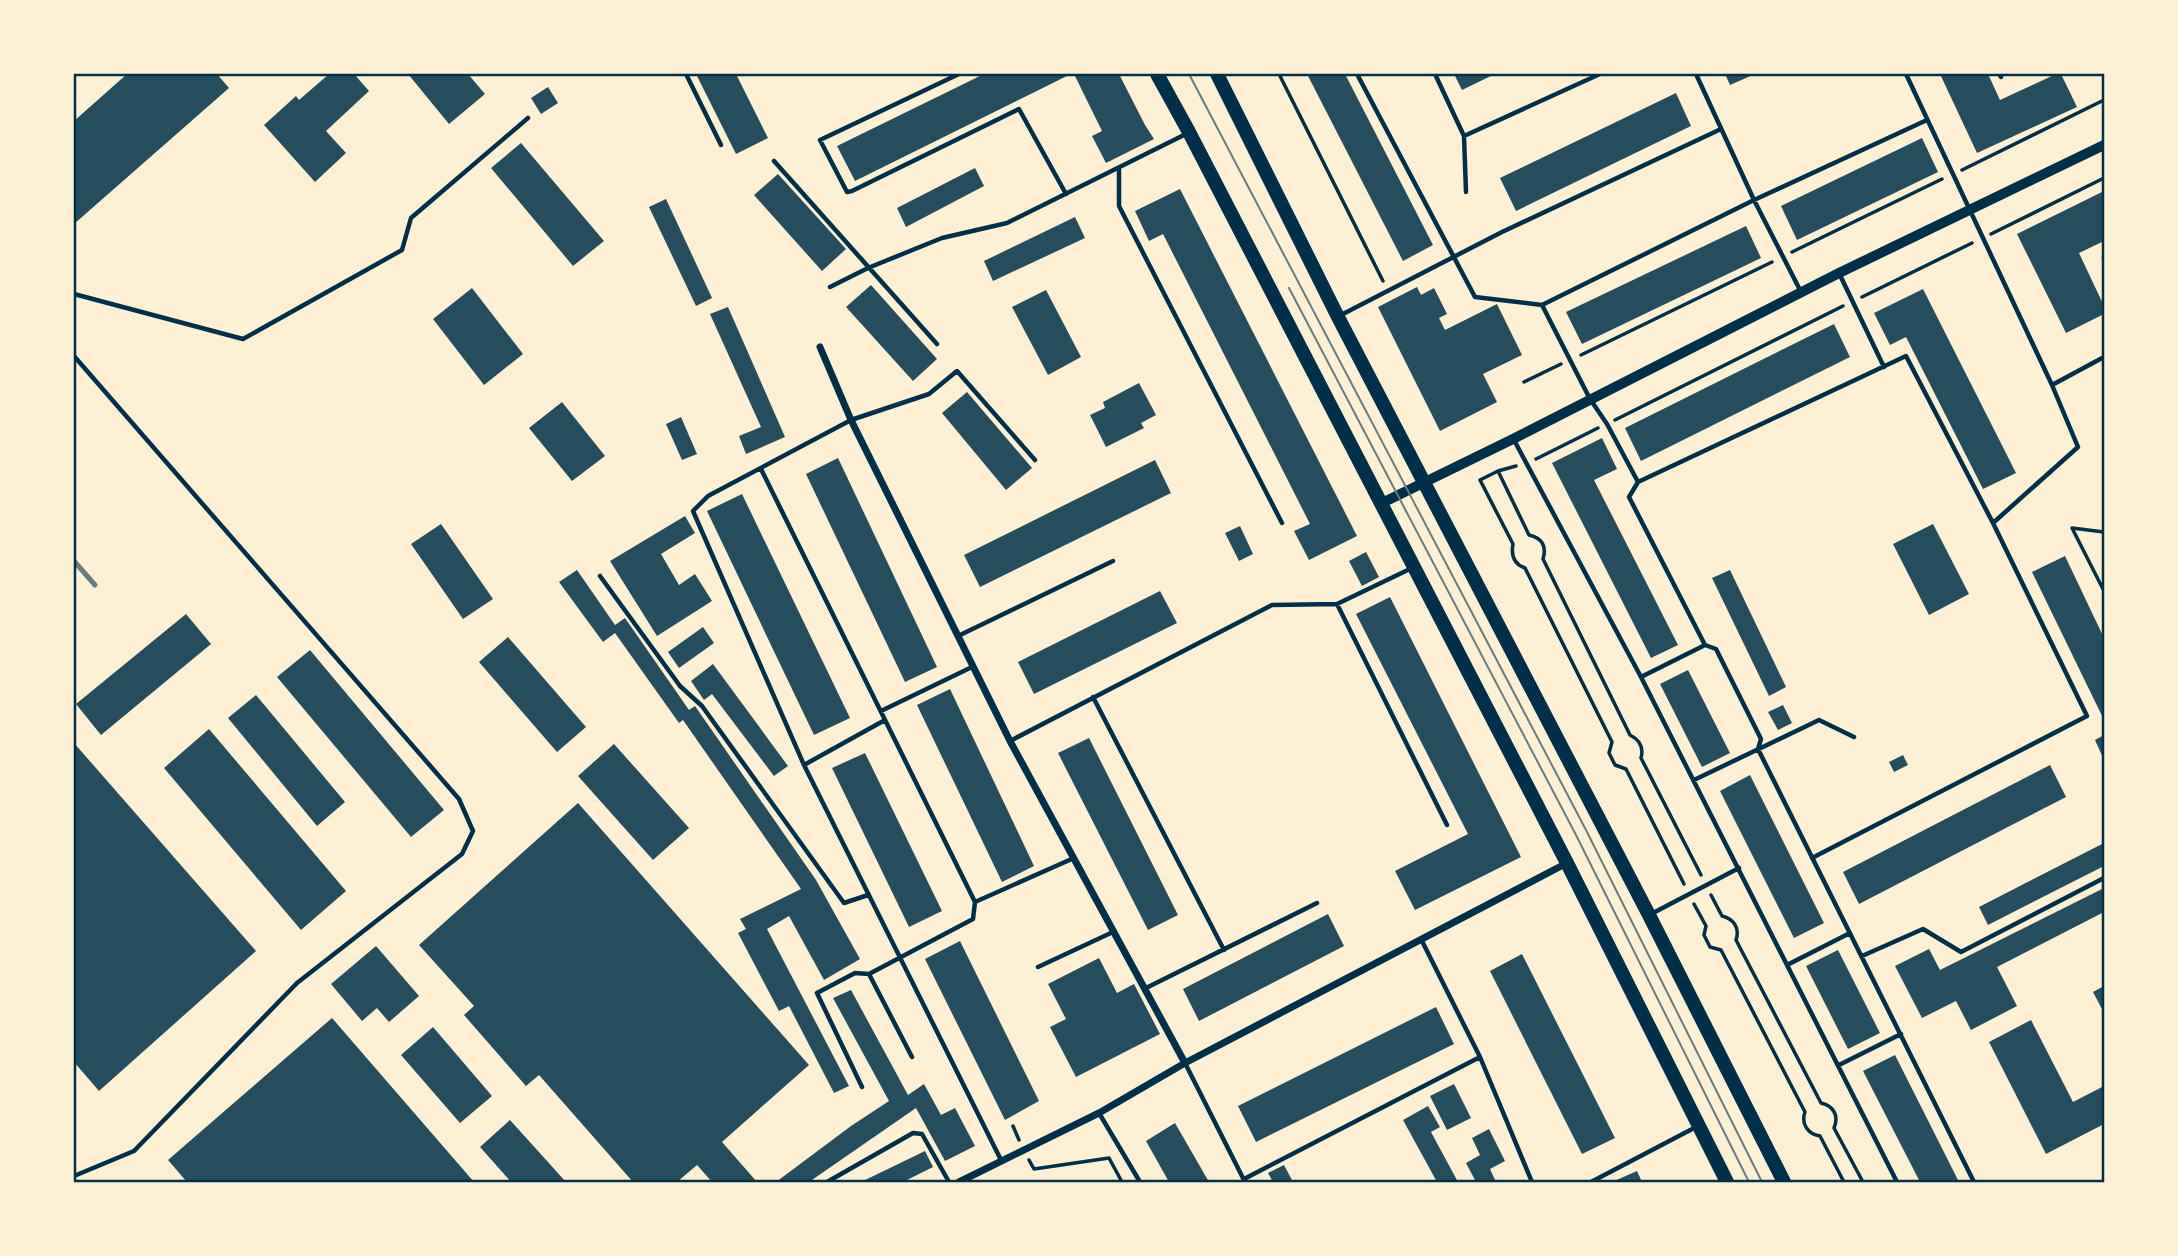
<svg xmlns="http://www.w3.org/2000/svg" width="2178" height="1256" font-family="'Source Sans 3',sans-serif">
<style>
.building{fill:#264d5e}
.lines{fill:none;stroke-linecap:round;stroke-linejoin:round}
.path{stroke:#003049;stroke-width:3.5}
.service{stroke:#003049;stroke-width:4.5}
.minor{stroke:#003049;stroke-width:7}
.tertiary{stroke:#003049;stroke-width:10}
.trunk{stroke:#003049;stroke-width:14}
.tram{stroke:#657d81;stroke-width:2}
.rail{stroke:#657d81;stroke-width:5}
.neatline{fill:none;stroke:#003049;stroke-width:2.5}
</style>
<rect width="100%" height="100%" fill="#fdf0d5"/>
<path class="building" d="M127 74H217L229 88 74 224V121Z
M329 74H354L369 91 326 131 346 153 315 182 264 125 296 96 299 100Z
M408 74H468L485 94 449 124Z
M696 74H736L768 138 736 154Z
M984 74H1071L855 181 837 146Z
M1074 74H1119L1145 125 1154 139 1106 163 1092 136 1102 131Z
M1307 74H1345L1433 245 1403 261Z
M1454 74H1495L1462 90Z
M1725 74H1755L1730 85Z
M1940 74H1988L2000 100 2056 74H2061L2077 107 1977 153Z
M548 87 558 103 541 114 531 98Z
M1676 93 1691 126 1516 211 1500 178Z
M1922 138 1938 172 1797 240 1781 206Z
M521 143 604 241 573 266 491 168Z
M975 168 984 186 906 227 897 208Z
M778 174 846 249 822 271 754 195Z
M1180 189 1357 536 1309 560 1294 531 1310 524 1163 234 1149 241 1135 211Z
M2104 191V241L2079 253 2104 306V314L2066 333 2017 234Z
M666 199 712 298 696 306 649 207Z
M1075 217 1085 238 993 281 984 261Z
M1746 226 1761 258 1582 344 1566 312Z
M871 285 937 359 913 381 846 307Z
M1417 287 1421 295 1434 288 1447 314 1439 318 1445 330 1497 304 1522 355 1483 374 1497 402 1440 431 1378 307Z
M472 288 523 354 484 385 433 319Z
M1923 289 2016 473 1983 489 1906 337 1890 345 1874 313Z
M1046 290 1081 357 1048 375 1012 307Z
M728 307 785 437 746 454 739 436 761 427 710 314Z
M1834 324 1850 357 1641 461 1625 428Z
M1139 383 1156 415 1141 423 1144 428 1106 447 1090 415 1105 408 1103 402Z
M967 392 1032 468 1006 490 942 413Z
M562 402 605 456 572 481 529 428Z
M681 417 697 454 682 460 666 424Z
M1602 438 1617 469 1594 480 1678 645 1651 658 1552 463Z
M838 458 937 667 905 682 806 474Z
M1155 460 1171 493 980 587 964 555Z
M742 494 850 718 814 735 707 511Z
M685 516 695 533 661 554 679 585 695 574 712 601 657 636 610 561Z
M441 524 493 599 463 619 411 544Z
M1933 524 1969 594 1929 615 1893 544Z
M1240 526 1253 554 1239 561 1225 533Z
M1366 552 1379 577 1362 586 1349 561Z
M2065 556 2104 638V720L2032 572Z
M577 570 615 625 625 618 689 710 695 706 816 880 860 959 824 980 789 916 767 929 849 1086 834 1093 789 1006 779 1011 738 933 746 929 740 919 801 889 683 720 679 723 615 633 603 642 559 582Z
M1730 570 1786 687 1769 696 1712 578Z
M1160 591 1177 623 1034 694 1018 662Z
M1390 597 1521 857 1415 910 1395 871 1468 834 1356 614Z
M186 614 211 644 101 735 76 704Z
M703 627 714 643 679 668 668 652Z
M508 637 586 727 557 752 479 662Z
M310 650 444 810 411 837 277 677Z
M713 664 788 766 774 776 712 694 704 700 691 681Z
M1688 670 1730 753 1702 767 1660 684Z
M950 689 1034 866 1002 882 917 705Z
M256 695 345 802 317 826 228 718Z
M1783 705 1792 723 1778 730 1768 712Z
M209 729 346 891 301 930 164 768Z
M2104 735V760L2095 740Z
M1089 738 1178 915 1148 930 1058 753Z
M74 743 256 951 99 1091 74 1062Z
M614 744 689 828 653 860 578 776Z
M865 753 942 911 909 927 832 768Z
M1903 755 1908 765 1894 772 1889 762Z
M2050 765 2066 797 1859 904 1843 872Z
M1750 775 1824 923 1794 938 1720 791Z
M578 803 809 1065 722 1142 757 1182H712L697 1165 677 1182H633L539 1075 526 1086 464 1015 474 1006 419 945Z
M2104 843V866L1988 925 1979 907Z
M2104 888V912L1997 967 2017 1006 1971 1030 1956 1001 1922 1018 1895 966 1929 949 1940 970Z
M1328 914 1344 946 1199 1021 1183 989Z
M960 941 1039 1101 1005 1120 925 959Z
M376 946 419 996 389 1022 377 1008 362 1021 331 984Z
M1838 950 1880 1033 1848 1049 1806 966Z
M1522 954 1615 1138 1582 1154 1490 971Z
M1099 958 1117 993 1134 984 1160 1034 1076 1077 1050 1027 1066 1019 1048 984Z
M2104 986V1013L2093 992Z
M851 990 908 1095 924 1084 941 1115 955 1108 975 1146 945 1161 916 1108 809 1182H776L851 1126 889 1101 833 998Z
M1436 1007 1454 1044 1256 1142 1238 1106Z
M332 1018 474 1182H187L168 1160Z
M2031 1020 2073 1102 2104 1086V1124L2046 1154 1989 1042Z
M433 1027 492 1096 460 1123 401 1055Z
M1895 1055 1959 1182H1920L1863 1071Z
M1454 1084 1471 1118 1447 1130 1430 1096Z
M1428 1106 1440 1127 1431 1132 1458 1182H1437L1403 1120Z
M510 1120 566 1182H511L480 1147Z
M1175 1123 1209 1182H1169L1146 1141Z
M1489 1129 1505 1161 1490 1169 1496 1182H1476L1466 1163 1480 1155 1472 1138Z
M925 1151 933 1167 903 1182H861Z
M1284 1165 1293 1182H1273L1268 1173Z
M1637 1171 1642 1182H1612Z"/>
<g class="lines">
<path class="path" d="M1279 74 1383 281
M1962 170 2104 100
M1991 234 2104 178
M1792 252 1942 179
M1862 297 1972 243
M1581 355 1772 262
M1524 382 1561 364
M1615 420 1843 306
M1536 459 1598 428
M1498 471 1516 466
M2104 532 2072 528 2104 591
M1684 884 1626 769 1615 765 1609 753 1612 742 1525 568C1513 564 1511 555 1513 544L1480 480 1498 471 1529 535C1542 538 1547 546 1543 559L1630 735C1640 740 1644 747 1641 758L1701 875
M1711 895 1722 916C1734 919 1740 928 1736 940L1821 1103C1834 1106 1839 1116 1834 1128L1863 1182
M1694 904 1706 926 1704 935 1710 947 1721 950 1805 1112C1801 1123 1807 1134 1820 1136L1844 1182
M1013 1126 1019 1140
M1029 1160 1034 1169 1109 1158 1122 1182"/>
<path class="service" d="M686 74 721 145
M959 74 820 140 847 192 852 191 1019 109 1066 194
M1357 74 1475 297 1542 305 1590 399 1607 424 1638 482 1629 497 1705 645 1716 649 1761 739 1758 749 1974 1182
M1435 74 1464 136 1466 192
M1696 74 1754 200 1800 290
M1906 74 2052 385 2078 447 1993 523
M1999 74 2001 77
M1464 136 1600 74
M774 161 937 344
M1119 168V206L1282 523
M2104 257V260
M1839 273 1884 367
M830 287 868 268 942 238 1007 223 1188 133
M74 294 243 339 402 250 411 218 528 118
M1542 305 1754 200 1927 120
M1341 315 1502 232 1721 129
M74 356 459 799 473 831 462 854 297 983 134 1151 74 1176
M2052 385 2104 357
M1514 440 1641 677 1897 1182
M761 469 975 902
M1638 482 1906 356 1993 523 2087 716 1812 858
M600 576 680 686 702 706 844 903 868 895
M1337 604 1447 825
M958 636 1113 561
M1641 677 1705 645
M1093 697 1224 950
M881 711 972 667
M1010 741 1272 605 1337 604 1412 568
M804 765 885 720
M1694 780 1819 720 1854 737
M1653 913 1739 868
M1421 939 1480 1057 1532 1182
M1862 956 1923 929 1961 952 2104 878
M1787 965 1850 933
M1038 967 1113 932
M1146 988 1317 903
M912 1057 869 974 973 919 975 902 1074 858
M1185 1063 1245 1182
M1839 1065 1901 1034
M862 1087 817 993 855 973 869 974
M1099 1113 1140 1182
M1001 1160 804 765 693 511 708 496 851 420 929 394 957 371 1035 460
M1244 1179 1480 1057
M827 1182 913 1133 922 1134 949 1182
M1591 1182 1696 1127"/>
<path class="minor" d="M820 347 851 420 1010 741 1185 1063
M959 1182 1099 1113 1185 1063 1567 863"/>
<path class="tertiary" d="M1380 504 1513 439 1839 273 2104 145"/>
<path class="trunk" d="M1157 74 1189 132 1567 863 1727 1182
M1217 74 1338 317 1649 915 1784 1182"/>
<path class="tram" d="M1189 74 1586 830 1762 1182
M1289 288 1576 835 1749 1182"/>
<path class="rail" d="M74 561 95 585"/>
</g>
<rect width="2178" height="1256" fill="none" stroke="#fdf0d5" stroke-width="150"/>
<rect x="75" y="75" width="2028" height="1106" class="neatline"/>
</svg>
